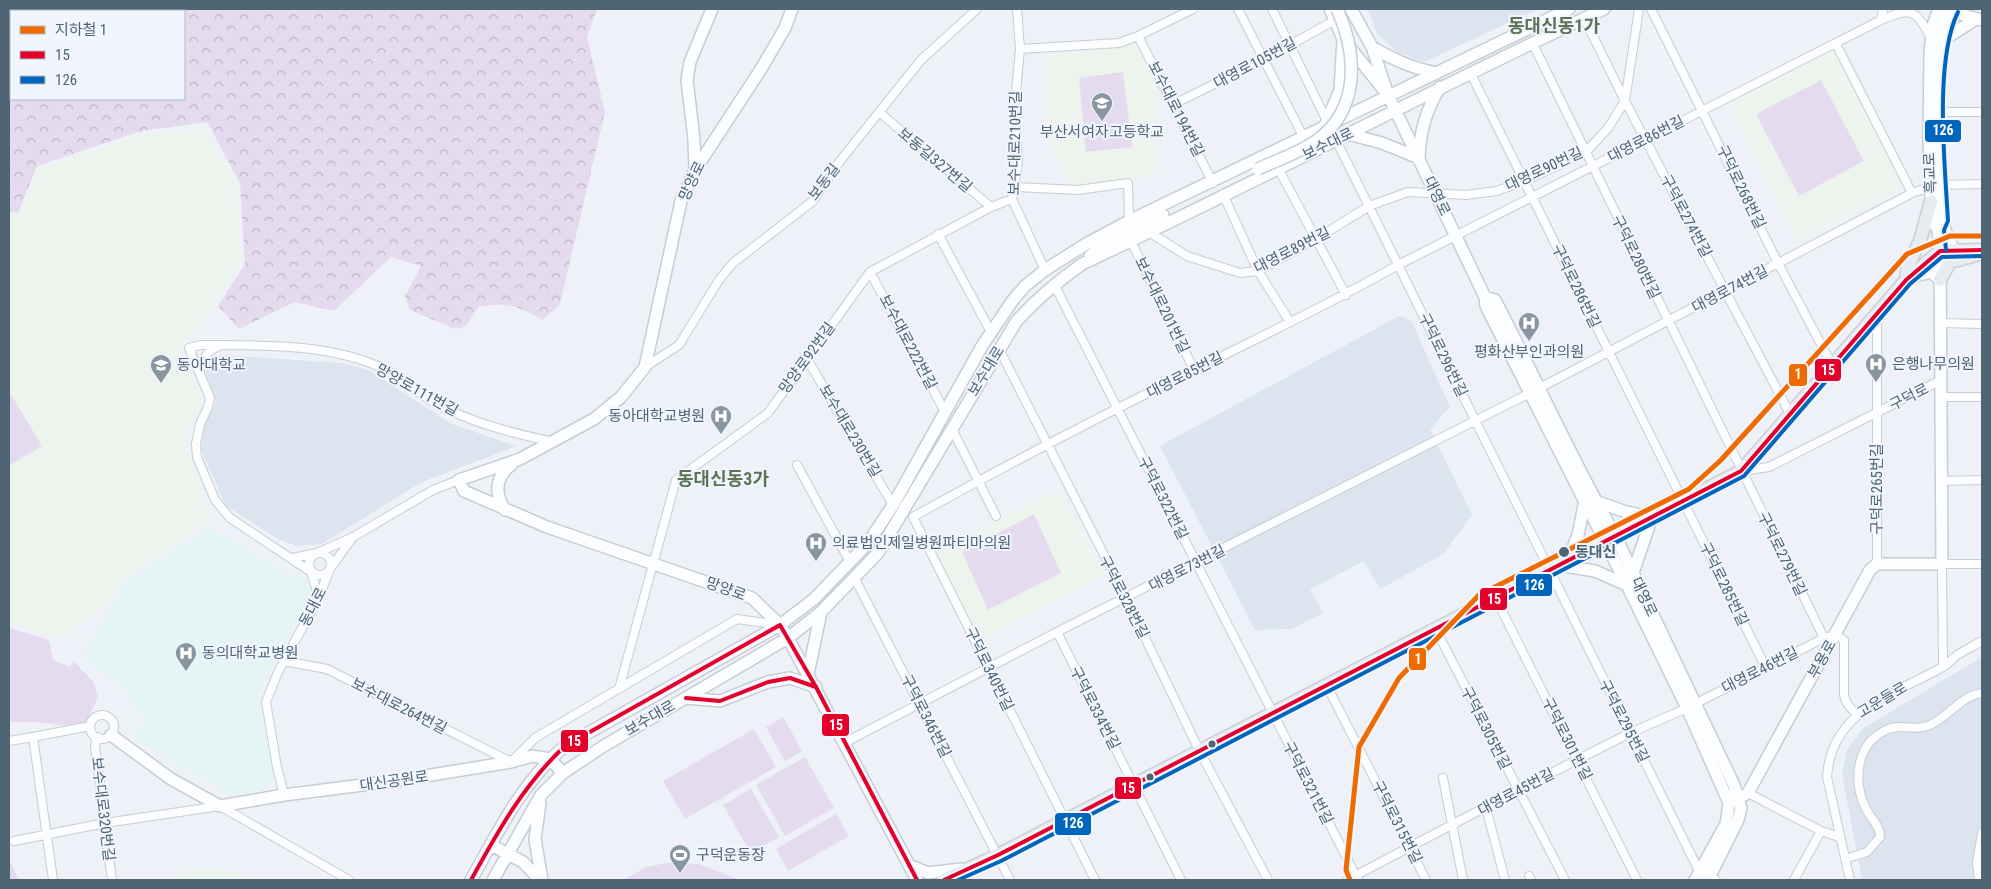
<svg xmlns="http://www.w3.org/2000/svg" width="1991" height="889" font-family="'Roboto Condensed','Noto Sans KR',sans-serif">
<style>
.residential{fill:#dce4ef}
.education{fill:#edf4ee}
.medical{fill:#e5f5f6}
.forest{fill:url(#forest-crowns);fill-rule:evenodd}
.green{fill:#e5dbee}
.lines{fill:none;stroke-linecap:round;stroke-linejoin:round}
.street-casing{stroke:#c8cdd3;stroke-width:10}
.secondary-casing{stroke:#c7cdd4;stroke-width:14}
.primary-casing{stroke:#cbcfd3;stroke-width:15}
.street{stroke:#fcfdfe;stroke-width:8}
.secondary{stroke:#fcfdfe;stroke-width:11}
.primary{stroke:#e7ebf2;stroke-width:12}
.secondary-bridge-casing{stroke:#c7cdd4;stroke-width:14;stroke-linecap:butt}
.secondary-bridge{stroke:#fcfdfe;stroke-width:11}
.bus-1-casing{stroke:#f0f5fe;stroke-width:8}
.bus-2-casing{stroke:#f0f5fe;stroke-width:8}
.bus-1{stroke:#e4002b;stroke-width:4}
.bus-2{stroke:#0065bd;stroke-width:4}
.metro-1-casing{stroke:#f0f5fe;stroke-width:9}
.metro-1{stroke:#f06a00;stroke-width:5}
.stop-dot{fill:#4f6573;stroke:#f0f5fe;stroke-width:2}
.labels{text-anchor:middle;stroke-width:4;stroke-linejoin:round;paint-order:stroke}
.street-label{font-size:15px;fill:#4f6573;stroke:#f0f5fe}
.poi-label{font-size:15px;fill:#4f6573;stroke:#f0f5fe;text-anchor:start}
.stop-label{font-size:15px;font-weight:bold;fill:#4f6573;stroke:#f0f5fe;text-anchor:start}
.quarter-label{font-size:18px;font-weight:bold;fill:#5e7555;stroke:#f0f5fe}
.line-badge{stroke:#f0f5fe;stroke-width:2}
.badge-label{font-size:14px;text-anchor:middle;font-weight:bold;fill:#fff}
</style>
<defs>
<pattern id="forest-crowns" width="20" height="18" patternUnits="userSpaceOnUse" patternTransform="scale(1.25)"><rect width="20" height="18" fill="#e5dbee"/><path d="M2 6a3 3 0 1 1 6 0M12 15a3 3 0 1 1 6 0" fill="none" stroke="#bcb5c5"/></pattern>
</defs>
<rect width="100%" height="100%" fill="#eef1f7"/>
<path class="residential" d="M1368 9H1538L1424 62 1397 52 1377 34Z
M1399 316 1411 320 1450 407 1430 429 1472 515 1443 554 1380 589 1364 561 1310 589 1323 613 1292 629 1255 630 1160 446Z
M221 355 342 363 368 370 452 424 517 446 422 482 322 544 296 546 278 539 226 506 202 452 203 425 216 403 205 370 209 360Z
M1982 657V880H1862L1842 774 1847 750 1862 729Z"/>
<path class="education" d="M1136 43 1156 84 1157 172 1123 181 1072 190 1049 143 1048 54Z
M1834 50 1903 187 1797 242 1729 104Z
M205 128 237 184 241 263 189 340 181 337 180 365 189 367 204 402 188 426 187 449 210 522 119 582 112 600 61 637H51L9 621V215L20 216 39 169 144 134Z
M1059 489 1104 575 977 642 935 552Z
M193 868 239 873 249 880H170Z"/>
<path class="medical" d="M210 528 291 576H302L313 591 260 689 275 773 263 790 232 795 135 739 145 720 124 689 82 656 114 603 123 583Z"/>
<path class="forest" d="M9 9H597L587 37 605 112 560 304 543 320C516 305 510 302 479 307L465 327 455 329 410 310 405 296 421 266 391 257 334 311 295 302 239 329 218 306 245 264 240 183 207 122 141 131 37 166 18 213 9 212ZM11 11H184V99H11Z"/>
<path class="green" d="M1123 72 1132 147 1086 152 1079 78Z
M1821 80 1864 161 1799 196 1756 114Z
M9 391 42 446 9 466Z
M1034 514 1061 573 988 610 962 552Z
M9 628 49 640 53 660 70 667 74 662 93 681 98 697 83 728 38 722H9Z
M783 717 802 751 785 761 766 727Z
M754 729 776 767 685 819 663 781Z
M805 757 834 808 785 836 756 785Z
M751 789 779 837 751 853 723 805Z
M836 814 849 836 788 871 776 849Z
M9 859 19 880H9Z
M667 863 699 864 740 880H624L646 867Z"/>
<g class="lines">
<g class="street-casing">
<path id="street" d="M1017 9 1020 49 1015 103 1018 162 1012 199 1045 270
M1238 9 1304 138
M1272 9 1327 121
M1651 9 1778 263 1832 365
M1584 18 1625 101 1790 414
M1881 20 1883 9
M1138 36 1213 183
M1532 42 1824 638
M1836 44 1912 193
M1020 49 1119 43 1138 36 1193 9
M1470 72 1766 668
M1174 104 1263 60 1335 20
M879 112 991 207
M1939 112H1982
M1336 140 1699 871 1716 880
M1278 168 1346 295
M1940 185 1982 184
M1015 187 1078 190 1128 183 1129 221
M1223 194 1258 271 1290 322
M1149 232 1187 256 1240 273 1258 271 1316 239 1369 206 1408 192 1466 195 1497 191 1524 181 1585 153 1608 128 1625 101 1639 9
M938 234 991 332
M1131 241 1194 370
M870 272 945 412
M1054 284 1358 880
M1877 313V564
M1941 323 1982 324
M999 349 1126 598 1199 750 1268 880
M807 359 893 505
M645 367 679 345 719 280 733 263 813 201 840 161 921 60 977 9
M200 370C202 358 208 350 219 346
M1941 397H1982
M952 429 996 516
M797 465 850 562
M1741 471 1769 467 1941 380
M1942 481 1982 480
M913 517C1006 465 1101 416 1196 369 1264 335 1332 303 1398 265L1881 20C1912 7 1915 9 1931 38
M913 517 1095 880
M309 564a11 11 0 1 1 22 0a11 11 0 1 1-22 0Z
M292 558 317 553 351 538
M854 577 1010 880
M319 597 311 572 230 518 215 500 197 457 196 444 200 424 208 407 210 398 189 348 201 345C260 345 334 343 388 371 404 380 418 394 435 403 472 423 512 433 554 442
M1495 597 1637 880
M1435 628 1565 880
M1057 632 1181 880
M284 661 327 669 511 762 535 738 737 619 780 625
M1943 667 1942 564H1982
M1326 684 1426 880
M619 689 676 480 768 413 870 272 991 207 1012 199
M90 727a12 12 0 1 1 24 0a12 12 0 1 1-24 0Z
M33 737 90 726
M97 737 95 746 112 880
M9 741 33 737 53 880
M844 743 1057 632 1530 393 1912 193 1930 187
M1443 778 1463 880
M1748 793 1821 831 1839 837
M284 795 277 767 266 702 278 672 319 597 330 569 353 537 433 490 459 480
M1486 808 1505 880
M14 841 105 823 220 806 349 880
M1845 859 1867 852 1880 837C1880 825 1870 818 1865 807 1853 780 1856 744 1886 730 1901 723 1914 731 1927 726 1948 719 1959 696 1982 693
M1529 876 1531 880
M1347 880 1518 790 1630 733 1687 708 1824 638 1835 635 1844 640V695L1846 702 1856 714
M1794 880 1821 831
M1850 880 1827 777C1831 711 1892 695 1941 668 1947 665 1951 660 1956 656 1964 650 1974 646 1982 641
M1979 880 1977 863 1982 833"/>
</g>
<g class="secondary-casing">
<path id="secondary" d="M792 9 785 28 761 69 695 170 681 201 645 367 621 397 594 419 520 459 459 480 464 491 547 527 752 598 780 625 788 638 917 880
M1330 9 1343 39 1384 90
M1351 9 1372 47 1388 95 1485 297 1486 306 1627 585 1687 708 1729 803 1726 824 1695 880
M1945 10 1982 20
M1940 42 1976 19
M1372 47C1394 60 1412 68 1437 73
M1324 128 1340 90 1343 39
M1348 134 1382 143 1419 158C1420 130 1426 111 1440 87
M695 169 694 139 687 80 690 62 712 9
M1943 221C1945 232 1948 243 1956 251
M1938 229 1932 222 1929 141 1930 51 1933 25 1939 9
M1090 256 1105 243 1163 215
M1912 277 1931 272 1940 280
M1485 297 1495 300C1536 378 1571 459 1615 535L1734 785 1741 808 1738 820 1708 880
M1595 501 1626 512 1652 517 1633 573
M505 510C494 493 495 477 512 464
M1568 560 1578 535 1585 500
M1558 565 1595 571 1627 585
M808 674 821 612
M686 698 720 701 768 682 790 678 816 687
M111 735 171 779 220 806 284 795 394 781 511 762 532 756 550 759 563 773
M540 803 535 839 542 880
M1729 803 1748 793 1870 570 1877 564H1942L1940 251 1938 229 1942 221C1940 182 1929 34 1952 9
M491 845 523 862 540 880
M909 865 928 873 961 869
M471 880C498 832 522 782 565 746L780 625 814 599 868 543 893 505 982 346 1013 300 1025 286 1045 270 1086 244 1129 221 1569 9
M493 880 541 795 563 773 602 747 788 638 821 612 878 553 1016 322C1036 299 1057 282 1082 264 1257 182 1429 91 1604 9"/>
</g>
<g class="primary-casing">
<path id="primary" d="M1906 280 1908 265 1920 241 1931 201
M1940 280 1950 262 1976 255
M944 880 998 855 1741 471 1906 280 1940 251 1982 250"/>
</g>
<use href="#street" class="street"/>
<use href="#secondary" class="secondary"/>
<use href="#primary" class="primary"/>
<g class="secondary-bridge-casing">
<path id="secondary-bridge" d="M1258 169C1277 160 1299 153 1316 141 1361 109 1357 53 1337 9"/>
</g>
<use href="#secondary-bridge" class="secondary-bridge"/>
<g class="bus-1-casing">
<path id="bus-1" d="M686 698 720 701 768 682 790 678 816 687
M471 880C498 831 524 784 565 746L780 625 816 687 917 880
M944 880 998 855 1741 471 1906 280 1940 251 1982 250"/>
</g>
<g class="bus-2-casing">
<path id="bus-2" d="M1946 250 1944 230 1948 221C1945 165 1934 61 1958 12
M958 880 1001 861 1744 476 1910 284 1942 257 1982 256"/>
</g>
<use href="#bus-1" class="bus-1"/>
<use href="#bus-2" class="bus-2"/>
<g class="metro-1-casing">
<path id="metro-1" d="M1350 880 1346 870 1359 747 1399 678 1479 595 1689 489 1721 460 1907 254 1950 236H1982"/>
</g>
<use href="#metro-1" class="metro-1"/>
</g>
<defs>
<g id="school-pin" transform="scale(1.125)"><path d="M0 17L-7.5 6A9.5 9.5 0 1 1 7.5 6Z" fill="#8796a1" stroke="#f0f5fe"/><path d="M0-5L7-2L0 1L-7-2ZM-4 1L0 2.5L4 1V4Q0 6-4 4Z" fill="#fff"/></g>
<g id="hospital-pin" transform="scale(1.125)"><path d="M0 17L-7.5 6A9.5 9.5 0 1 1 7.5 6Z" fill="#8796a1" stroke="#f0f5fe"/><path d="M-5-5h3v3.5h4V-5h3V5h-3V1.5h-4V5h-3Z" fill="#fff"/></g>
<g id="university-pin" transform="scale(1.125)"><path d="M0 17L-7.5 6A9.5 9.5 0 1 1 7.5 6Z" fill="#8796a1" stroke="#f0f5fe"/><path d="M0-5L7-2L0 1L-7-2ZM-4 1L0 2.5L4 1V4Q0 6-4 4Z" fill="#fff"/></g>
<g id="stadium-pin" transform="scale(1.125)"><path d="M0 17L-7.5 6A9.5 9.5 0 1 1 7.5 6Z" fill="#8796a1" stroke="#f0f5fe"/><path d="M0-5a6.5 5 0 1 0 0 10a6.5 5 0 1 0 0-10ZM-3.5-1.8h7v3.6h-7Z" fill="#fff"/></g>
</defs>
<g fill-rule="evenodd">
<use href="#school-pin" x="1102" y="103"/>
<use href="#hospital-pin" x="1529" y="323"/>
<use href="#hospital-pin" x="1876" y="364"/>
<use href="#university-pin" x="161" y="365"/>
<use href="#hospital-pin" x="721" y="416"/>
<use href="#hospital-pin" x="816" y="543"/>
<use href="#hospital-pin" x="186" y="653"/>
<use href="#stadium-pin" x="680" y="855"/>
</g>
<g class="stop-dot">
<circle cx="1564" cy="552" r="6"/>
<circle cx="1212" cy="744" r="4.5"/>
<circle cx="1150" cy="777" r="4.5"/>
</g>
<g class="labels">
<g class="street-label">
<text transform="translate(1255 63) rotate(-28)" y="5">대영로105번길</text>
<text transform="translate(1176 109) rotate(63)" y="5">보수대로194번길</text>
<text transform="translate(1646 139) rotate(-27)" y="5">대영로86번길</text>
<text transform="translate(1015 143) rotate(-89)" y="5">보수대로210번길</text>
<text transform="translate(1328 144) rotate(-26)" y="5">보수대로</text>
<text transform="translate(935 160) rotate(40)" y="5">보동길327번길</text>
<text transform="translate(1544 169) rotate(-25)" y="5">대영로90번길</text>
<text transform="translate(1930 173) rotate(-92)" y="5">흑교로</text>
<text transform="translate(692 181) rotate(-65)" y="5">망양로</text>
<text transform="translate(824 182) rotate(-53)" y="5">보동길</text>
<text transform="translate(1741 187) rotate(64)" y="5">구덕로268번길</text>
<text transform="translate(1437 196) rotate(64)" y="5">대영로</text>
<text transform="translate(1686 216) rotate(62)" y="5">구덕로274번길</text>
<text transform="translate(1292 250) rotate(-27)" y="5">대영로89번길</text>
<text transform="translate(1636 257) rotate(64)" y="5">구덕로280번길</text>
<text transform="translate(1576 286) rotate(64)" y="5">구덕로286번길</text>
<text transform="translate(1730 289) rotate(-28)" y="5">대영로74번길</text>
<text transform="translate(1162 305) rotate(64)" y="5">보수대로201번길</text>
<text transform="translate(908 342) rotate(62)" y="5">보수대로222번길</text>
<text transform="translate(1443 355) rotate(64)" y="5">구덕로296번길</text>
<text transform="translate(807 358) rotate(-54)" y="5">망양로92번길</text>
<text transform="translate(986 371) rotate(-59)" y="5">보수대로</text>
<text transform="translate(1185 375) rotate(-27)" y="5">대영로85번길</text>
<text transform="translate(417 390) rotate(29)" y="5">망양로111번길</text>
<text transform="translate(1909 397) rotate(-27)" y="5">구덕로</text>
<text transform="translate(850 431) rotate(59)" y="5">보수대로230번길</text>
<text transform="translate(1877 489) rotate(-90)" y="5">구덕로265번길</text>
<text transform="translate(1163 498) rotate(63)" y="5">구덕로322번길</text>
<text transform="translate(1782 554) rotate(64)" y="5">구덕로279번길</text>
<text transform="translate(1187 568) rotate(-27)" y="5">대영로73번길</text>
<text transform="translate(1724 584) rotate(64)" y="5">구덕로285번길</text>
<text transform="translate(726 589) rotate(20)" y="5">망양로</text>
<text transform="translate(1124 597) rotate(63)" y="5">구덕로328번길</text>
<text transform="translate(1644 597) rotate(65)" y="5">대영로</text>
<text transform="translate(313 607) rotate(-63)" y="5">동대로</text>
<text transform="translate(1822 659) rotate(-61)" y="5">부용로</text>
<text transform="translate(989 669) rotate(64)" y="5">구덕로340번길</text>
<text transform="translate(1760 670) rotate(-27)" y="5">대영로46번길</text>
<text transform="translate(1882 700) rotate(-31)" y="5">고운들로</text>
<text transform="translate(399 706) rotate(27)" y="5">보수대로264번길</text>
<text transform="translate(1095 708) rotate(63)" y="5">구덕로334번길</text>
<text transform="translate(926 716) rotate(63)" y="5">구덕로346번길</text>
<text transform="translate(650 718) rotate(-30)" y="5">보수대로</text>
<text transform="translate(1624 721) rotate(63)" y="5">구덕로295번길</text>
<text transform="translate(1486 728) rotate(63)" y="5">구덕로305번길</text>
<text transform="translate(1567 739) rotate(63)" y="5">구덕로301번길</text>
<text transform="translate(394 781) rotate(-8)" y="5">대신공원로</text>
<text transform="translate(1308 783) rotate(63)" y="5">구덕로321번길</text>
<text transform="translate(1516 792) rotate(-28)" y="5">대영로45번길</text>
<text transform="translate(103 809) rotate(83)" y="5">보수대로320번길</text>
<text transform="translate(1397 822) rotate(63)" y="5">구덕로315번길</text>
</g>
<g class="poi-label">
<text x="1102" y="137" text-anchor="middle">부산서여자고등학교</text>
<text x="1529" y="357" text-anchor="middle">평화산부인과의원</text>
<text x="1892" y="369">은행나무의원</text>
<text x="177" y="370">동아대학교</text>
<text x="705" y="421" text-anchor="end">동아대학교병원</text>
<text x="832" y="548">의료법인제일병원파티마의원</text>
<text x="202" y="658">동의대학교병원</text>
<text x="696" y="860">구덕운동장</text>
</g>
<g class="stop-label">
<text x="1575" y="557">동대신</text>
</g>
<g class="quarter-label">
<text x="1554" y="32">동대신동1가</text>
<text x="723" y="485">동대신동3가</text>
</g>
</g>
<g class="line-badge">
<rect x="1924" y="119" width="38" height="24" rx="5" fill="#0065bd"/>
<rect x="1814" y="358" width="28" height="24" rx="5" fill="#e4002b"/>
<rect x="1788" y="363" width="20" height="24" rx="5" fill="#f06a00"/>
<rect x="1515" y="573" width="38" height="24" rx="5" fill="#0065bd"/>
<rect x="1479" y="587" width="29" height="24" rx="5" fill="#e4002b"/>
<rect x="1408" y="647" width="19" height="24" rx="5" fill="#f06a00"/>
<rect x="821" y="713" width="29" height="24" rx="5" fill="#e4002b"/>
<rect x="560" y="729" width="29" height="24" rx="5" fill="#e4002b"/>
<rect x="1114" y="776" width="28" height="24" rx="5" fill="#e4002b"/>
<rect x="1054" y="812" width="38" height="24" rx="5" fill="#0065bd"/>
</g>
<g class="badge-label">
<text x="1943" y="135">126</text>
<text x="1828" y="375">15</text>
<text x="1798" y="379">1</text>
<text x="1534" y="590">126</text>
<text x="1494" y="604">15</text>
<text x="1418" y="664">1</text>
<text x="836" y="730">15</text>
<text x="574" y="746">15</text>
<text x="1128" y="793">15</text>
<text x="1073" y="828">126</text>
</g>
<rect width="1991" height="889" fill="none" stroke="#4f6573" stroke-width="20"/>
<rect x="10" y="10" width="175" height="90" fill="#f0f5fe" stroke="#b0bbc6"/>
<rect x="20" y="26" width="25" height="8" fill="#f06a00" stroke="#b0bbc6"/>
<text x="55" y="35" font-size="15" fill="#4f6573">지하철 1</text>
<rect x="20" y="51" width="25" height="8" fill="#e4002b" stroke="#b0bbc6"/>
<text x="55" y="60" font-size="15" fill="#4f6573">15</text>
<rect x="20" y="76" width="25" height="8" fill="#0065bd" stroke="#b0bbc6"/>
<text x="55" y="85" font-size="15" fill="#4f6573">126</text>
</svg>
